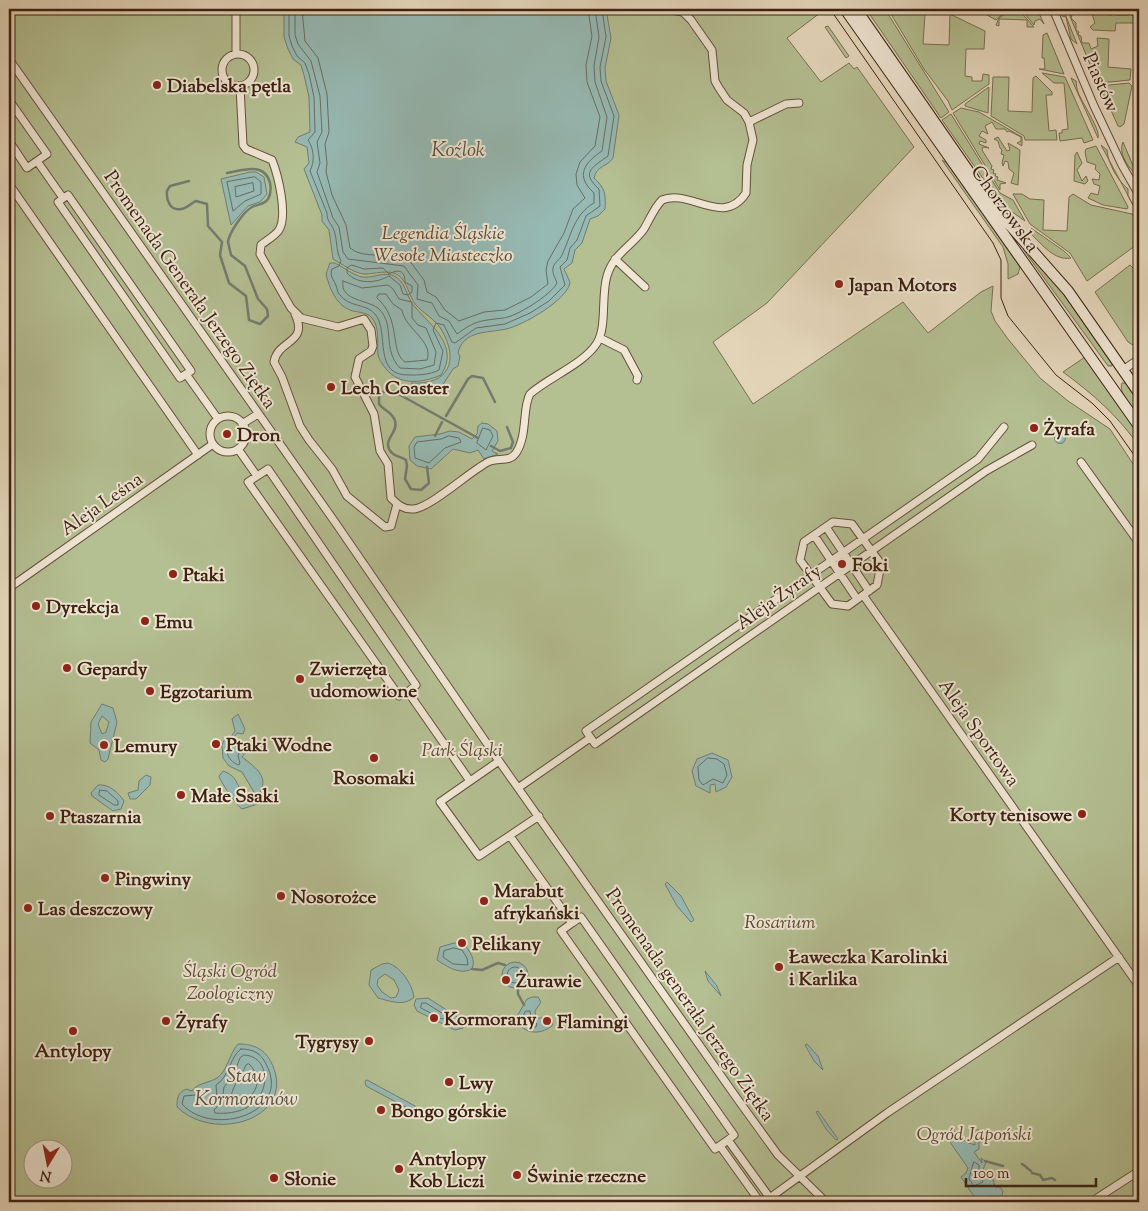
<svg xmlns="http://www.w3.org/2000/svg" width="1148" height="1211" font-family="'Sorts Mill Goudy',serif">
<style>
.green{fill:#b4bf92;stroke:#787052;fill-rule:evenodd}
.water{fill:#96b9b3;stroke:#727c72;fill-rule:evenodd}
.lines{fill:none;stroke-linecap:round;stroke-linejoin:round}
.shore{stroke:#696d62;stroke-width:1}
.stream{stroke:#727c72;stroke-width:2.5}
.street-casing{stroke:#664f3c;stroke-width:9}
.secondary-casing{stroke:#3c2111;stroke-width:12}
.street{stroke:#efe6d4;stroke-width:7}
.secondary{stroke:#efe6d4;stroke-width:10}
.tram{stroke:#3c2111;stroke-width:1}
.poi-dot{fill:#8f2418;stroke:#efe6d4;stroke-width:2}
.labels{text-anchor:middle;stroke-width:4;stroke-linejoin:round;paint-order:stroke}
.street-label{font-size:19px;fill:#3c2111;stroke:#efe6d4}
.poi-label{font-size:19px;font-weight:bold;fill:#3c2111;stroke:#efe6d4;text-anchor:start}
.park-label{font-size:19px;font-style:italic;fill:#5a4831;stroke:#efe6d4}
.water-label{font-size:20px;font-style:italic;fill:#574f42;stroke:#efe6d4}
</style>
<rect width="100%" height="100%" fill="#e6d8bd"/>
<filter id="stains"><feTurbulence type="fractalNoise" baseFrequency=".004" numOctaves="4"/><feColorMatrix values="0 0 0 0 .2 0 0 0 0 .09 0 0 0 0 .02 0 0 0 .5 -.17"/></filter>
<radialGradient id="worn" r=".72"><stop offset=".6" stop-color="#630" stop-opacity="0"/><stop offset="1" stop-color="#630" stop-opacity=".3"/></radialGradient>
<path class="green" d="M9 9H817L820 13 787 38 821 82 849 63 854 69 857 67 914 147 767 303 713 342 753 404 903 302 928 333 981 292 993 286 991 311 995 321 1008 339 1040 378 1068 401 1110 429 1139 473V1202H9ZM32 1148H62V1178H32Z
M866 9H885L949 112 941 118Z
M888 9C901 9 911 13 925 14L923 44 949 45 950 14 985 31 984 49H966L965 76 972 77V81H982L983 74 989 75V84L952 110 948 101 924 69Z
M976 9H1008L996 20Z
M1012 9H1018L1034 27H1027V20L999 19V26L996 25 999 18Z
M1021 9H1037L1044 24 1040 19 1035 21 1034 25Z
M1063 9 1077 44 1071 39 1066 17 1062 16Z
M1067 9H1071L1069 14 1072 15 1071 18 1076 23V30L1079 32 1078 35 1081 36 1082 43H1089L1091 49 1098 46 1097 38 1109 39 1108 67 1131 69 1130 80 1100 83 1097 81Z
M1087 9H1093V14H1097L1099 9V14L1112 15V9H1116V15H1129L1131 9V15H1139V23H1116L1115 31 1093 30 1090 27 1095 23 1092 14H1085Z
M828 26 849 56 846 58 825 27Z
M1047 33 1064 74 1039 69H1045L1044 58H1042L1043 35Z
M1042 73 1065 77 1093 140 1084 143 1082 138 1060 141 1059 133H1062V130L1068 129 1064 83H1054Z
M1036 76 1052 92V95H1046L1049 131 1056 130 1057 140H1025L1024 136 991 116 993 77H1009L1008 111 1032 112 1033 78Z
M1071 78 1076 81C1077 84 1076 88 1078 92 1082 103 1101 130 1098 138Z
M1129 83 1132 86 1124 124 1120 127 1118 126 1100 86Z
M989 87 988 113 965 106V104Z
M961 108 979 112 1022 137V146L1017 143 1021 141V137L1009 131 1007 132 1005 129H996L992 122 985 126 988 134 982 131 979 136 986 140V143L980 141 979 144 989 148 983 147 982 150 992 166 991 169 994 170 993 173 996 174 995 176 998 177 997 180 1006 183 1000 184V190L953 113Z
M951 114 1000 193 1013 200 1025 221 1001 204 942 120Z
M998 137 1007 151 1010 150 1008 143 1020 150 1018 185 1011 183 1014 173 1009 169 1008 162 1005 161 1003 166 1002 163 1004 155 1001 154 1002 150 1000 148 998 141 994 139Z
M1123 142 1137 175C1128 168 1118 153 1123 142Z
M1101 145 1107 150C1108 164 1118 181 1128 189V196L1139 216Z
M1096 146 1128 207 1127 209 1103 205 1088 198 1091 193 1098 195 1100 186 1094 184 1092 179 1099 180 1100 174 1095 169 1096 165 1087 162 1085 152 1086 149Z
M1077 152 1082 163 1077 170 1082 181 1086 176 1088 181 1085 184 1074 181 1075 155Z
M942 160 947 163 1020 267 1018 274 1008 279V264L1003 247Z
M1013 194H1022L1030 199 1044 200 1043 230 1067 231 1069 197 1073 194 1091 205 1132 214 1139 224V243L1087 281 1070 253 1030 224Z
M1031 228 1064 251 1071 258C1054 261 1042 244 1030 233Z
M1023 249 1056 283 1112 364V366H1108Z
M1139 264V345L1136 347 1128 342 1095 292 1130 265 1133 268Z
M1085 357 1139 435V446C1118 416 1093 394 1063 372Z
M1122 383H1126L1139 402V418C1133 409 1118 394 1122 383Z"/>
<path class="water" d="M284 9H606L611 38 605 68 606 81 619 115 613 158C607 167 597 165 594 178 605 188 606 194 605 209L598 216 590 219 582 243 575 250 572 263 564 269 570 282C569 299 522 326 506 329 488 333 463 330 458 353L460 356 458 366 453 369 440 389C427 393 420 393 411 383 449 385 460 361 441 329 436 320 423 313 416 305 409 297 408 282 398 275 389 269 375 274 364 274 354 273 342 264 333 259L329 230 322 221V215L304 169 309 163 307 147 295 142 298 137 310 132 309 97 304 75 301 65 293 59 288 49 284 37Z
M250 172H256L264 177 267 194 260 202 248 206 231 225 221 179Z
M330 263H335C343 267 353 275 362 277 373 279 385 270 396 277 406 283 407 299 415 307 431 326 460 346 441 375 420 384 397 386 383 365 381 362 379 359 378 355 377 343 380 327 372 318 366 311 357 313 350 310 336 305 329 287 326 274Z
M482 423 488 424 497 431 498 441 492 451 498 454 484 459 478 450 470 453 453 449 431 469 417 466 410 460 409 446 415 437 440 434 450 431 459 432 472 439 477 434 478 426Z
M1054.5 438a5.5 5.5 0 1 1 11 0a5.5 5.5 0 1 1-11 0Z
M102 704 113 708 117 722 108 759 105 762 101 760 99 750 90 743 91 722ZM102 716 109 722 106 732 102 734 98 724Z
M238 714 245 729 243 734 237 733 233 739 246 747 247 751 242 757C252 765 270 776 260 791L266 799 264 802 242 809C238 807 219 780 219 776L223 771C236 775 237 784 243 795L254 792 242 772 229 766 223 758 222 745 226 736 231 737 235 731 232 719Z
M712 753 728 760 732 777 726 787 716 792 715 784 710 785V793L696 786 692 771 697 759Z
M146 775 151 777 150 785 136 799H130L128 793 138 790 139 781Z
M98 785C109 784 118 792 124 801L121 809 113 811 92 796 91 793Z
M667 882 681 896 694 920 691 922 677 906 665 884Z
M454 943 464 944C470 952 476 959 472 969 459 975 448 967 437 960L440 947Z
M502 975a13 13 0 1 1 26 0a13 13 0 1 1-26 0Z
M388 963C401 967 412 984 414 997 404 1007 390 1001 378 998L369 985 371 970 382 964ZM385 974 394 980 399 990 396 997 391 998 382 992 377 985 378 979Z
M705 971 717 986 721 996 708 981Z
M532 997H538L541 1002 535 1011 536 1018H551L553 1021 552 1026C539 1036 522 1034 516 1018L527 999Z
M428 998 462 1020 463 1028 455 1030 417 1011 414 1005 416 999Z
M238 1044C254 1044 265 1049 272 1064 297 1118 215 1144 177 1107 177 1097 178 1093 186 1089L192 1091C197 1083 209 1083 217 1078 228 1070 229 1054 238 1044Z
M807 1044 818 1056 823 1070 814 1061 805 1045Z
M367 1080 415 1106V1108L411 1110 366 1086 365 1081Z
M818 1111 838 1139 836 1140 826 1129 816 1112Z
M978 1129 983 1141 979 1142V1149L974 1152 982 1163 981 1158 986 1162 983 1170 986 1178V1176L993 1179 995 1187H1000L1003 1191 1001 1199 990 1196 979 1199 975 1198 961 1177 966 1173 968 1168 950 1142 949 1134 955 1131 966 1142 975 1145V1140L978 1137 976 1132Z"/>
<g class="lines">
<path class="shore" d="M289 9V36L292 46 297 56 305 63 309 74 314 97 315 132 308 140C314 149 315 161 310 171L327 213C327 221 330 222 333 228 338 239 335 249 341 261L339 266 332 269C330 275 332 278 335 283 337 287 337 291 339 294 349 308 366 303 375 314 390 332 372 376 409 375 419 375 429 375 439 370L443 351 433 330 436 323 444 325 452 342 455 343 476 328 505 324 530 313 549 301 565 285 560 267 567 260 570 248 577 240 586 216 600 206 599 189C580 172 593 167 608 156L614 116 601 81 600 67 606 37 602 9
M295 9V35L298 44 311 61 320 96 322 132 317 142 320 163 317 172 333 218 339 227 343 252 348 259 404 266 418 285 417 299 432 303 439 316 449 321 457 334C476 320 480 321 503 318 516 317 551 295 557 283 555 278 552 273 553 268 554 262 560 260 562 255 571 236 574 214 594 203V193C575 176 584 163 602 151L607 117 595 82 594 66 599 37 595 9
M302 9 305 41 318 58 327 94 329 132 325 144 327 163 326 172 332 195 346 225 350 248C363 260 392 251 409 260L424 280 427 292 436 297 445 310 459 321 484 312 505 310 531 297 548 284 546 270 548 261 564 233 573 209 585 198 577 185 576 174 580 162 595 146 600 117 587 82 586 65 592 36 588 9
M255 177 261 182V194L245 201 233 211 227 182Z
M253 183 254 191 236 197 235 187Z
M352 265 364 269 383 268 389 274C398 269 405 270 405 282L412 286V292L408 295 403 294 400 285 389 276C377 283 358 285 347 273V268Z
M343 281 362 288 388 285 393 289 399 299 412 302V318L418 325 426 328 436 352 434 365 420 369 400 368C382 349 395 326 380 310 370 299 339 302 343 281Z
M379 294H386L393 304 402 310C405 329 434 341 427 360L405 362C389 351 402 320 377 298Z
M483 428 490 430 493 436 486 450 477 443Z
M449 436 459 438 461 442 445 448 429 463 415 458 414 447 417 442 441 439Z
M229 743 240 749 238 756 240 763 239 765C229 762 224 752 229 743Z
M708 758 717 759 724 764 727 775 723 783 713 779 703 785 699 780 698 767Z
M100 790 107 791 118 801V805H114L99 795Z
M454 948 462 950 467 958 468 965 453 964 443 957 444 951Z
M507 975a8 8 0 1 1 16 0a8 8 0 1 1-16 0Z
M422 1003H426L445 1015V1018L442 1019 421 1008Z
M526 1011H530L531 1018 537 1024 536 1027C529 1028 523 1024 522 1018Z
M241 1049C253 1049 261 1053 266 1064 293 1113 212 1138 182 1104L184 1096 196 1095C202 1104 211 1108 217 1097L216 1085C230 1076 229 1058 241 1049Z
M244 1055C276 1055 275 1118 215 1113L214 1110 222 1102 224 1087 233 1076 240 1058Z
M249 1064C267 1081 253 1102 232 1105 227 1092 241 1077 246 1065Z
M974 1162 979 1165V1175L983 1182 974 1186 969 1179Z"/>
<path class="stream" d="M189 181 170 186 167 191C166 200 170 211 181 209 186 209 191 203 196 201L207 204 208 226 222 242 220 255 229 283 246 296 249 320 260 324 268 316 267 309 258 299 245 266 231 255 228 242C229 233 243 212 252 207 258 204 264 205 268 199 271 194 271 188 270 183 265 162 243 170 227 173
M446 416 468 379 472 376 483 378 495 402
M435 436 442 422
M491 446 500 451 511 448 513 442 507 427
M427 467 429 483 421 490 411 489 405 479 407 466 406 460C402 457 396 457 392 453 380 441 399 433 395 421 393 412 384 411 379 404V397L383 392 393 391 478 438
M472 969 482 970 498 963 505 965
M518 988V994L524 1005
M980 1132 986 1135 984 1138H980
M985 1161 1003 1166
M1022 1164 1025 1166
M1026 1167 1031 1171
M1032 1173 1040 1175 1043 1180 1052 1178 1055 1180"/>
<g class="street-casing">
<path id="street" d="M1053 9 1094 106 1122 165 1139 195
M222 70a16 16 0 1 1 32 0a16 16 0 1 1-32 0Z
M236 54V9
M9 59 337 525 499 761 741 1104 778 1155 826 1202
M240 87 243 145 246 149 272 160C278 175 288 215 279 230 275 236 267 240 261 245L260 254 291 308 301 318 338 327 364 319 371 330 373 346 371 351 359 359 355 377 374 414 380 451 388 464 391 498C398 505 404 510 414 509 431 507 469 472 488 462 498 457 509 463 516 453 528 435 522 408 530 394 549 377 584 364 597 343 607 327 601 295 607 276 613 254 632 246 644 229 650 219 654 208 662 200 690 188 723 228 746 193L747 165 753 140 749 122 744 113 727 100 719 88 715 81 712 50 691 20 683 12 665 9
M9 100 47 154 27 168 9 141
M749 122 786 104 799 103
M37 161 63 198
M9 184 198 455
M615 259 645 287
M295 314C309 344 278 339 274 362L282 377 300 426 309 440 332 469 347 496 385 527 391 526 397 504
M600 338 624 350 638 376 637 380
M1123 370 1139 359
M186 374 180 378 58 202 68 195 191 371 186 374 218 419
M210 434a18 18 0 1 1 36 0a18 18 0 1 1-36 0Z
M242 424 258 414
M1004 427 978 459 586 731 595 744 986 471 1032 445
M238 449 257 476
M1081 462 1139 543
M833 522 852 524 881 564 877 585 848 606 832 604 800 560 804 542Z
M826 527 869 591
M814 535 857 599
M9 588 213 444
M863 595 1139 986
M408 692 399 696 248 482 268 469 416 685 408 692 470 781
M499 761 440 802 479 856 539 816
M518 788 590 738
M510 836 572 923 581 917 734 1135 728 1140
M572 923 561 931 715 1149 728 1140 770 1198
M720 1146 760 1202
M764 1202 887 1113 1119 957
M1091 1202 1139 1171"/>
</g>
<g class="secondary-casing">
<path id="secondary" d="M845 9 1139 426
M856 9 992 205 1068 291 1139 393"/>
</g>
<use href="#street" class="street"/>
<use href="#secondary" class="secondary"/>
<path class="tram" d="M830 9 993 243 1001 260V298L1008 316 1056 375 1092 403 1110 421 1139 462"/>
</g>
<g class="poi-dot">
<circle cx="157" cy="85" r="5"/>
<circle cx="839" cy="284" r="5"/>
<circle cx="331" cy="387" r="5"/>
<circle cx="1034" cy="428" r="5"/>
<circle cx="227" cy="434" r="5"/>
<circle cx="842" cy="564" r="5"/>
<circle cx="173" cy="574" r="5"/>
<circle cx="36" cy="606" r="5"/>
<circle cx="145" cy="621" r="5"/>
<circle cx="67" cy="668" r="5"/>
<circle cx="300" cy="679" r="5"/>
<circle cx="150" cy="691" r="5"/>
<circle cx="216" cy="744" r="5"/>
<circle cx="104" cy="745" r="5"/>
<circle cx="374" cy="758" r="5"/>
<circle cx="181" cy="795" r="5"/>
<circle cx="1082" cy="814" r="5"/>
<circle cx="50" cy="816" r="5"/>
<circle cx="105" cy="878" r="5"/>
<circle cx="281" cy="896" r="5"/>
<circle cx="484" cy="901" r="5"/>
<circle cx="28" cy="908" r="5"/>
<circle cx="462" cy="943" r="5"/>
<circle cx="779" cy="967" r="5"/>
<circle cx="506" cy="980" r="5"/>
<circle cx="434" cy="1018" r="5"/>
<circle cx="166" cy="1021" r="5"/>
<circle cx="547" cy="1021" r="5"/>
<circle cx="73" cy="1031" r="5"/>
<circle cx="369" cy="1041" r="5"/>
<circle cx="449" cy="1082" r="5"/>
<circle cx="381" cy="1110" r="5"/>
<circle cx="399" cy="1169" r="5"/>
<circle cx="517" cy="1175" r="5"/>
<circle cx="274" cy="1178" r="5"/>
</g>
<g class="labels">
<g class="street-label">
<text transform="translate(1102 82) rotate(66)" y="7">Piastów</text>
<text transform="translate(1006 208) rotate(54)" y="7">Chorzowska</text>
<text transform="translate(191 289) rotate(55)" y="7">Promenada Generała Jerzego Ziętka</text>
<text transform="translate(101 503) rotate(-35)" y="7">Aleja Leśna</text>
<text transform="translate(778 596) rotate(-35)" y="7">Aleja Żyrafy</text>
<text transform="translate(980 732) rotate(55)" y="7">Aleja Sportowa</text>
<text transform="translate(691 1004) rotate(55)" y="7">Promenada generała Jerzego Ziętka</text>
</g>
<g class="poi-label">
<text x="167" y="92">Diabelska pętla</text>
<text x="849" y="291">Japan Motors</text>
<text x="341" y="394">Lech Coaster</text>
<text x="1044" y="435">Żyrafa</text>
<text x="237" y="441">Dron</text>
<text x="852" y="571">Foki</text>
<text x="183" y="581">Ptaki</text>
<text x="46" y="613">Dyrekcja</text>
<text x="155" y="628">Emu</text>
<text x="77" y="675">Gepardy</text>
<text x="310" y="675">Zwierzęta<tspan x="310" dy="22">udomowione</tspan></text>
<text x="160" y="698">Egzotarium</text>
<text x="226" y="751">Ptaki Wodne</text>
<text x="114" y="752">Lemury</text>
<text x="374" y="784" text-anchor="middle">Rosomaki</text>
<text x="191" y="802">Małe Ssaki</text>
<text x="1072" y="821" text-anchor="end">Korty tenisowe</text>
<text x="60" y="823">Ptaszarnia</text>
<text x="115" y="885">Pingwiny</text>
<text x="494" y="897">Marabut<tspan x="494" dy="22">afrykański</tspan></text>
<text x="291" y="903">Nosorożce</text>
<text x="38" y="915">Las deszczowy</text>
<text x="472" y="950">Pelikany</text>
<text x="789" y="963">Ławeczka Karolinki<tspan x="789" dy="22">i Karlika</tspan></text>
<text x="516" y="987">Żurawie</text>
<text x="444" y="1025">Kormorany</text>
<text x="176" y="1028">Żyrafy</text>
<text x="557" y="1028">Flamingi</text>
<text x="359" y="1048" text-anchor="end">Tygrysy</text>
<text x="73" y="1057" text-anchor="middle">Antylopy</text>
<text x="459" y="1089">Lwy</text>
<text x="391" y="1117">Bongo górskie</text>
<text x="409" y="1165">Antylopy<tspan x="409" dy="22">Kob Liczi</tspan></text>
<text x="527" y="1182">Świnie rzeczne</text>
<text x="284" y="1185">Słonie</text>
</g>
<g class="park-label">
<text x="443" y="239">Legendia Śląskie<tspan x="443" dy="22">Wesołe Miasteczko</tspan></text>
<text x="462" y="756">Park Śląski</text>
<text x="780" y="928">Rosarium</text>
<text x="230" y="977">Śląski Ogród<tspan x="230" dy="22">Zoologiczny</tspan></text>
<text x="974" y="1140">Ogród Japoński</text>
</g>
<g class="water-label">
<text x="458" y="156">Koźlok</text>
<text x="246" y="1082">Staw<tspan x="246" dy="23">Kormoranów</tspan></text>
</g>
</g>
<rect width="1148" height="1211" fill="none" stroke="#e6d8bd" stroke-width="30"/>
<rect x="10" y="10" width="1128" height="1191" fill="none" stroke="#3c2111" stroke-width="2.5"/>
<rect x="15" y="15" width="1118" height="1181" fill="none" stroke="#3c2111"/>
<g transform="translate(48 1164) rotate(190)"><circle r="24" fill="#efe6d4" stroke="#a79786"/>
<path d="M0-4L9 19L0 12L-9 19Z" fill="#8f2418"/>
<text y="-8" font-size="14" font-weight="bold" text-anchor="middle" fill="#3c2111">N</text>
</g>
<path d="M966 1178v8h130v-8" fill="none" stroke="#3c2111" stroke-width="2.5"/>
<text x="973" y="1178" font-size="15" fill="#3c2111" stroke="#efe6d4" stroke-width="4" paint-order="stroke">100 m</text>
<rect width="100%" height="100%" filter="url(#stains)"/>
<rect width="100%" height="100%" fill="url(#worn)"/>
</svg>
